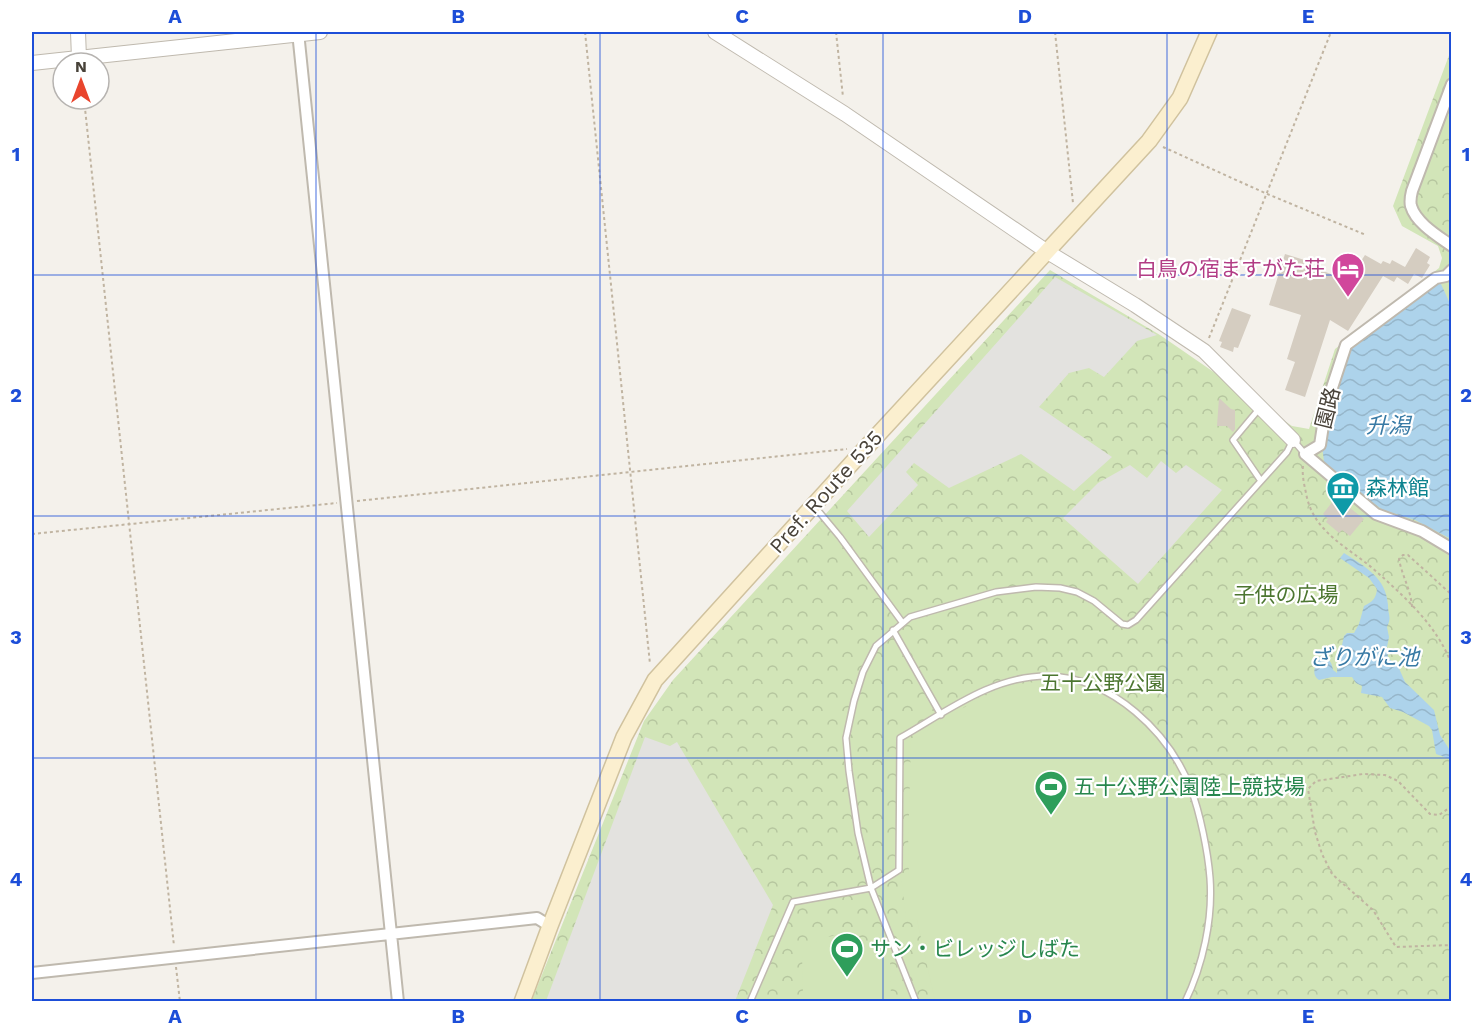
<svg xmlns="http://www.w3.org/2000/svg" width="1483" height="1033" font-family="'Work Sans','Noto Sans JP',sans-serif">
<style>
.park{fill:url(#park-crowns)}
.pitch{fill:#d2e5b8}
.parking{fill:#e3e2df}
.water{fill:url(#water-waves)}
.building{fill:#d5cdc1}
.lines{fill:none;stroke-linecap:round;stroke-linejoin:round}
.service-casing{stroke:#bfb9ae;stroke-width:8}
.minor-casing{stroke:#bfb9ae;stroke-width:14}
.tertiary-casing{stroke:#bfb9ae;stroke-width:16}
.secondary-casing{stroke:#d0c29e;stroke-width:18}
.path{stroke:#c0b4a1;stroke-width:2;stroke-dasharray:3 3;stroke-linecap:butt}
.service{stroke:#fff;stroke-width:5}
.minor{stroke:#fff;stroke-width:10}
.tertiary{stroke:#fff;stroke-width:14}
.secondary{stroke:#fbefcf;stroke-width:15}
.grid{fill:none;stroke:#1d4ed8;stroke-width:1.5;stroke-opacity:0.55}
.labels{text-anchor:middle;stroke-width:4.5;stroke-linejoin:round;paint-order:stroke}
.hotel-label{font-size:21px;fill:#b23c85;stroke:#fff;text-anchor:end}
.street-label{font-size:21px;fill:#484239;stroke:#fff}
.culture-label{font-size:21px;fill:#0d838f;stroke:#fff;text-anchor:start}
.park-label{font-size:21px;fill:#4c7630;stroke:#fff}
.leisure-label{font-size:21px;fill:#27864d;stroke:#fff;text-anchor:start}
.water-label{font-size:22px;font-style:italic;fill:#387aa5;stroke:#fff}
.neatline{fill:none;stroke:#1d4ed8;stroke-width:2}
.grid-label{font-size:20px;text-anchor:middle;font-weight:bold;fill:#1d4ed8}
</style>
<defs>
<pattern id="park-crowns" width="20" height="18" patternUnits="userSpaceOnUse" patternTransform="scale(1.5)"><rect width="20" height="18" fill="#d2e5b8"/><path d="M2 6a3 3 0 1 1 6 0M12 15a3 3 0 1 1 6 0" fill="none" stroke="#b6c69f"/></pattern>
<pattern id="water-waves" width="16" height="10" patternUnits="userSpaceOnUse" patternTransform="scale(1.5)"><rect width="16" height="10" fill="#add3eb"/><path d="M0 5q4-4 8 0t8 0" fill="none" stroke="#96b6ca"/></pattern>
</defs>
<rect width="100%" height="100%" fill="#f4f1eb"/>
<path class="park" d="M1451 50V1001L531 1002 644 721 673 680 1050 270 1160 335 1292 426 1309 429 1335 349 1439 268 1442 258 1438 246 1402 226 1393 206Z"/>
<path class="pitch" d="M1050 680C1068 684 1090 686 1107 695 1170 728 1202 810 1205 877 1207 902 1202 926 1197 950 1192 968 1189 985 1180 1001H935L917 920 906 919 901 875 909 874 908 850 911 741 979 698 1013 685Z
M841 935C856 937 874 941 879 958L890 957 891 1001H798V997H803L802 954C814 942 823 936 841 935Z"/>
<path class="parking" d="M1055 277 1157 335 1137 341 1104 377 1089 368 1069 373 1039 407 1112 457 1074 491 1021 454 949 488 914 463 906 472 918 485 869 537 847 511Z
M1161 461 1176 473 1186 465 1222 490 1138 584 1063 518 1098 483 1130 465 1147 478Z
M645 737 670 746 677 742 773 905 735 1001H546Z"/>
<path class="water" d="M1432 282 1441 284 1452 308 1451 539 1415 520 1383 510 1359 493 1324 462 1322 445 1324 415 1347 349Z
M1344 553C1365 567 1386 577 1388 605 1388 616 1392 616 1387 627L1389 637 1387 647 1388 658 1398 666 1405 682 1434 710 1440 735 1451 752 1450 759 1436 754 1432 730 1429 726 1403 712 1390 708 1382 697 1361 693 1362 686 1356 683 1352 677H1332L1319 680C1310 674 1316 665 1320 656H1325C1330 661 1332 663 1333 670L1337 673 1338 651 1342 645 1344 636 1347 633H1354L1359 624 1364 606C1372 602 1376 599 1377 589L1369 578 1340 558Z"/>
<path class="building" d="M1416 248 1430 257 1427 263 1430 265 1422 278 1414 274 1408 284 1397 277 1394 282 1383 276 1348 331 1330 320 1305 397 1285 390 1295 362 1287 359 1301 315 1269 305 1285 254 1311 262 1310 266 1336 276 1347 257 1359 264 1365 255 1381 264 1383 261 1390 264 1392 260 1405 267Z
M1232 308 1251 315 1238 348 1234 347 1233 352 1220 347 1222 342 1219 341Z
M1219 398 1231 409 1235 410V429L1233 432 1227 426H1217Z
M1336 497 1364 519 1350 536 1342 530 1339 533 1326 522 1328 519 1323 514Z"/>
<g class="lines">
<g class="service-casing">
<path id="service" d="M1259 409 1233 440 1261 481
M815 507 840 537 902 622
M893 630 941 715
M750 1002 793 902 871 888 899 870 900 738C946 712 993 675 1049 676 1112 678 1169 732 1191 789 1200 813 1208 852 1210 878 1213 919 1203 965 1185 1002
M916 1002 871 888 858 833 849 771 846 738 854 701 863 672 876 646 910 617 996 592 1036 587 1060 588 1077 592 1094 601 1122 624 1128 625 1136 620 1287 452 1293 440 1305 454"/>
</g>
<g class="minor-casing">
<path id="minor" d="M298 32 398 1002
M1452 84 1412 191C1411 195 1410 202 1411 206 1416 223 1438 236 1452 246
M1452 270 1446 276 1436 278 1346 345 1326 406 1320 445 1305 454 1376 514 1422 531 1452 549
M32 973 537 918 550 926"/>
</g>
<g class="tertiary-casing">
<path id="tertiary" d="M78 32 79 58
M715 32 845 114 1046 251 1135 305 1204 351 1293 440
M32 63 320 32"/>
</g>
<g class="secondary-casing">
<path id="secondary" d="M522 1002 550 926 624 737 655 680 861 453 1149 141 1180 98 1209 32"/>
</g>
<path class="path" d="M585 32 650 664
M836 32 843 97
M1055 32 1073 203
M84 99 174 946
M1163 147 1265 193 1366 235
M1209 338 1331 32
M1303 466C1302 475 1304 484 1306 493 1313 534 1351 548 1378 573 1407 599 1439 628 1452 666
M357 501 847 449
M32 534 337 503
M1412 607C1411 590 1402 576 1399 559L1403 555H1408L1452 595
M1452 806 1439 815 1430 814 1398 781 1385 775 1363 774 1316 781 1308 789 1315 832 1322 854 1332 874 1373 910 1396 947 1452 945
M176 967 180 1002"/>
<use href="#service" class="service"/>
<use href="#minor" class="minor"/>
<use href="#tertiary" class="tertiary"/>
<use href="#secondary" class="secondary"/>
</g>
<path class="grid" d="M316 32V1002M600 32V1002M883 32V1002M1167 32V1002M32 275H1452M32 516H1452M32 758H1452"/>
<defs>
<g id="hotel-pin" transform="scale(1.725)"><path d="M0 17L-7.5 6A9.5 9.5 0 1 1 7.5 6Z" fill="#d1479c" stroke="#fff"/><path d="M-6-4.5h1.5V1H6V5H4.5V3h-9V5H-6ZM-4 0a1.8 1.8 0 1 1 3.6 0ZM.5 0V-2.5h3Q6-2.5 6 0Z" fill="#fff"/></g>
<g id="museum-pin" transform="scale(1.725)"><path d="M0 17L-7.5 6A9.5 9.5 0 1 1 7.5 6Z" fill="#0f9aa8" stroke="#fff"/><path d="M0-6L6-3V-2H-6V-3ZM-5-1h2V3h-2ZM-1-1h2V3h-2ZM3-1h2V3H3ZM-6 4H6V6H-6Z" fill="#fff"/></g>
<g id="stadium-pin" transform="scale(1.725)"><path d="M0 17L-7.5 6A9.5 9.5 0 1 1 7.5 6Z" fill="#2e9e5b" stroke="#fff"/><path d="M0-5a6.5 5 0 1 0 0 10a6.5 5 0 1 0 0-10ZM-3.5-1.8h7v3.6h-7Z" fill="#fff"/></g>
</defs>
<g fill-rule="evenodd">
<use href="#hotel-pin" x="1348" y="269"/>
<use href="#museum-pin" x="1343" y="488"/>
<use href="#stadium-pin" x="1051" y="787"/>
<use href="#stadium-pin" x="847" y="949"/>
</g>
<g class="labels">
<g class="hotel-label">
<text x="1325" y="276">白鳥の宿ますがた荘</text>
</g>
<g class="street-label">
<text transform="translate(1328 408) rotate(-76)" y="7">園路</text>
<text transform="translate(826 492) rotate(-48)" y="7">Pref. Route 535</text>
</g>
<g class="culture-label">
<text x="1366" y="495">森林館</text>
</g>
<g class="park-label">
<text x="1286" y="602">子供の広場</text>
<text x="1103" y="690">五十公野公園</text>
</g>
<g class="leisure-label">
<text x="1074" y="794">五十公野公園陸上競技場</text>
<text x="870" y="956">サン・ビレッジしばた</text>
</g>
<g class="water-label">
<text x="1388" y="433">升潟</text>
<text x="1364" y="665">ざりがに池</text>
</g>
</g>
<rect width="1483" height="1033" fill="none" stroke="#ffffff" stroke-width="66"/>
<g transform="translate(81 81)"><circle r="28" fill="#ffffff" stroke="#b6b3b0" stroke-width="1.5"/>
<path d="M0-4.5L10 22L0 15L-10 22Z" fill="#e9452d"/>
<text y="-9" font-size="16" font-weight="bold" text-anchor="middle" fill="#484239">N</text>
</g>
<rect x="33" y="33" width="1417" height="967" class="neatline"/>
<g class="grid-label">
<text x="175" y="23">A</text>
<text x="458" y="23">B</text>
<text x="742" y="23">C</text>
<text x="1025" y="23">D</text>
<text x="1308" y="23">E</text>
<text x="16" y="161">1</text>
<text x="1466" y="161">1</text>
<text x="16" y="402">2</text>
<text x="1466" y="402">2</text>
<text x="16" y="644">3</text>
<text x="1466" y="644">3</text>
<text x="16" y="886">4</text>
<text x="1466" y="886">4</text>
<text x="175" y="1023">A</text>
<text x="458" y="1023">B</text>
<text x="742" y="1023">C</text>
<text x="1025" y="1023">D</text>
<text x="1308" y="1023">E</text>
</g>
</svg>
